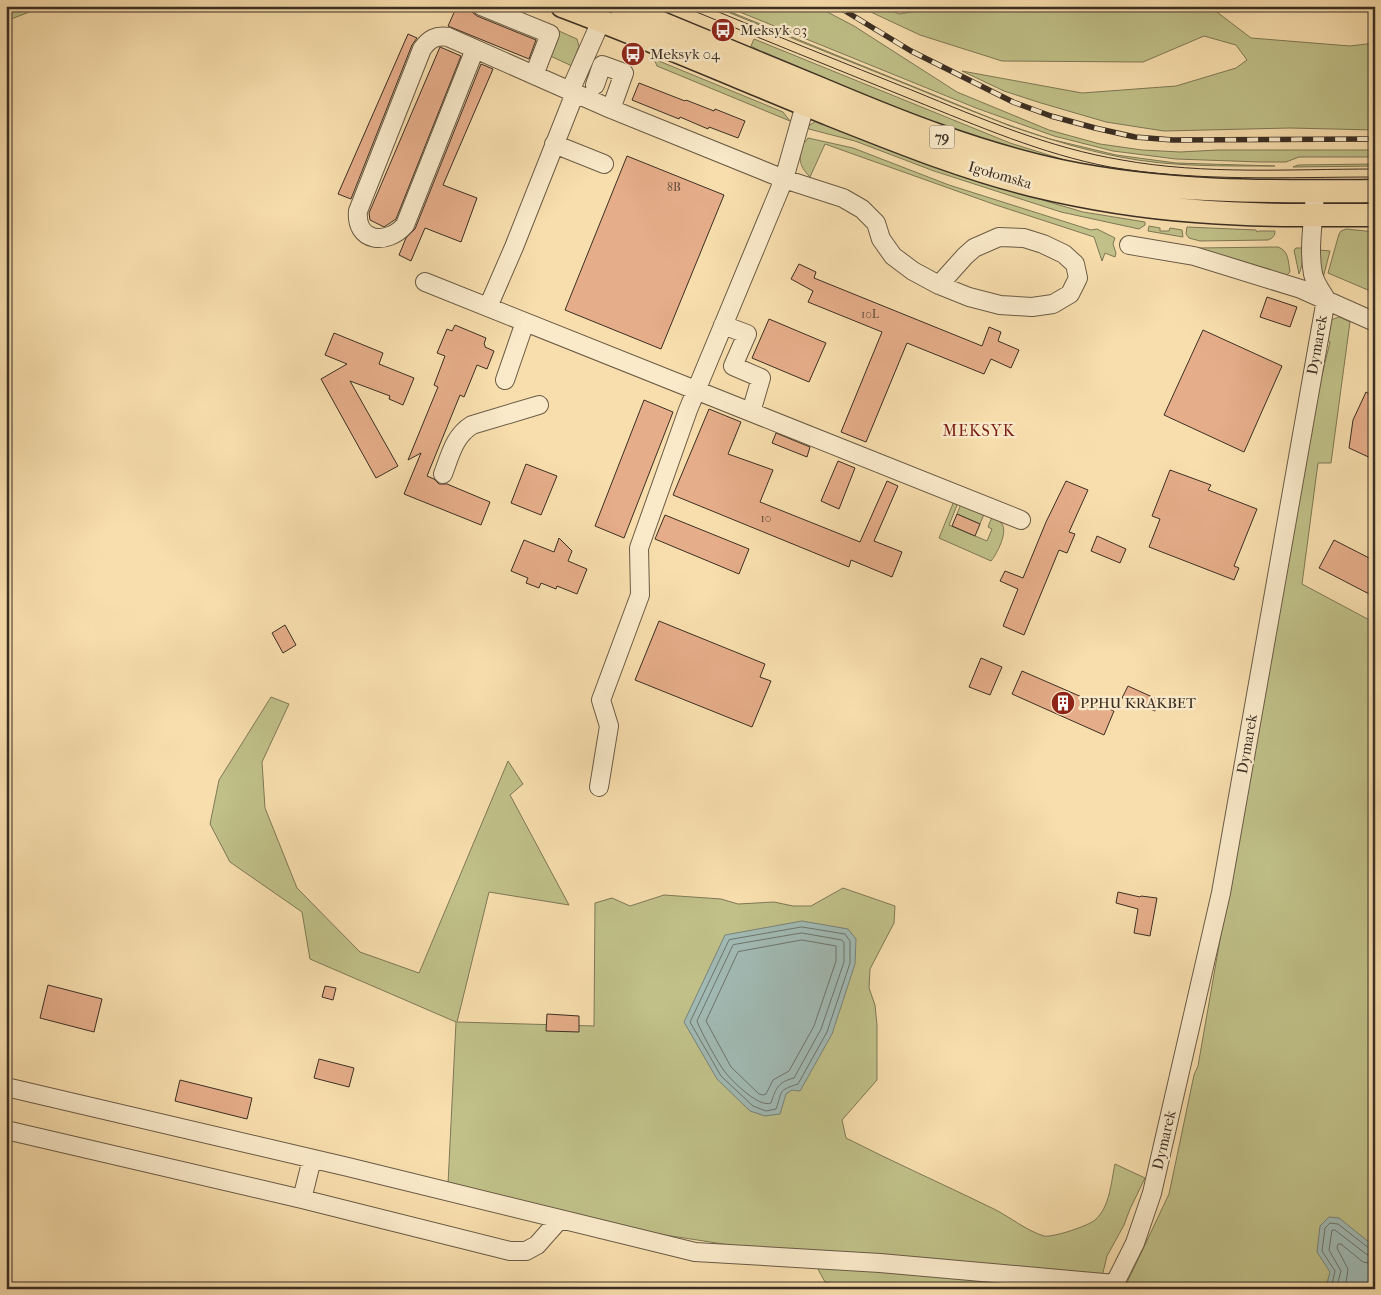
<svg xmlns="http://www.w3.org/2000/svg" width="1381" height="1295" font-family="'IM FELL French Canon',serif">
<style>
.green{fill:#c0c088;stroke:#7e7856}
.water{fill:#a1bab4;stroke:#78827a}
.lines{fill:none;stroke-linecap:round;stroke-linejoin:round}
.shore{stroke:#6e746c;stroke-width:1}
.building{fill:#e5ad89;stroke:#3b2f24}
.minor-casing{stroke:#6a5b46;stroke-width:20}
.major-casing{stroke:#3b2f24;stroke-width:25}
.minor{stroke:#faeaca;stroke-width:18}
.major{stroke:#f8dead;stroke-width:22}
.tram{stroke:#3b2f24;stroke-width:1}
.rail-casing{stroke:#3b2f24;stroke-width:5.5}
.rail{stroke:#faeaca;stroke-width:4;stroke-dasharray:11;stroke-linecap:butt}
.labels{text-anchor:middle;stroke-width:4.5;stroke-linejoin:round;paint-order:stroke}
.number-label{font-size:12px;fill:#664e3d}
.shield{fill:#faeaca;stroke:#746756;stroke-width:1}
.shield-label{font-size:14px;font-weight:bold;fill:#3b2f24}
.poi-label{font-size:15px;fill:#3b2f24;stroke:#faeaca;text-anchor:start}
.street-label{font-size:15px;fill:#3b2f24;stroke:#faeaca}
.neighbourhood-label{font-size:16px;letter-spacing:1px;fill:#7a1f14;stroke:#faeaca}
</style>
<rect width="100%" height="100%" fill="#f8dead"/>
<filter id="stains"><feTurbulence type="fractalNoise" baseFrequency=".004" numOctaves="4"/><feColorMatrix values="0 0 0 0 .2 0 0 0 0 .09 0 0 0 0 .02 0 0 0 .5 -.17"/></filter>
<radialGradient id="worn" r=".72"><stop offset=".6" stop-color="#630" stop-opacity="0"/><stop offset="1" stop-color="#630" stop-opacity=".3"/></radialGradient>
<path class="green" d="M6 6H45L6 21Z
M713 6H716L1010 126 1050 139 1116 155 1176 163 1275 166C1223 166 1171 167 1120 157 1048 143 981 115 913 87 846 60 779 33 713 6Z
M725 6H816L854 26 957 92 1049 130 1100 144 1142 150 1180 152 1218 150H1375V157H1299L1286 162H1260L1176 159 1113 151 1054 136 976 108Z
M858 6H881L899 14 948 6H1209L1251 38 1350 46 1375 43V130L1290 128 1164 131 1106 122 1041 103 1004 91 962 71 1082 93 1176 86 1236 68 1247 60 1236 45 1204 36 1143 62 1002 61 920 35Z
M523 15 577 39 579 46 572 66 546 54 554 35Z
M754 39 1010 143 1081 165 1060 162 956 133 777 60 751 46Z
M654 59 783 112 790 121 657 66Z
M816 121H820L1049 202 1083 212 1145 222V225L1139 229 1061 212 934 171 855 141 809 129 807 127Z
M808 138 853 148 949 185 1091 230 1097 229 1115 238 1113 244 1116 253 1115 257 1105 253 1102 261 1094 237 996 205 825 144 810 177C797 164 800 158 802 141L805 142Z
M1375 164V166L1293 167 1298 165Z
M1149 226 1160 228V231H1169L1170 228 1182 230 1183 237 1148 231Z
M1187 227 1256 230 1257 232 1259 231H1275C1275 236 1273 238 1268 240L1200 241 1189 238 1186 234Z
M1346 229 1375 232V293L1328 273 1339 234 1341 231Z
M1278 247C1289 251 1288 261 1290 272L1284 278 1196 248Z
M1296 248H1303L1302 265 1299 274 1294 250Z
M1319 250 1330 251 1323 278 1320 271Z
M1340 317 1350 322 1331 463H1318L1302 584 1375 623V1289H1124L1169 1194 1194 1075 1198 1066 1309 429 1330 342 1327 340C1327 327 1325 320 1340 317Z
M954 501 958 503 949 525 987 541 992 529 988 527 992 517C996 519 1000 520 1002 524 1008 532 997 554 991 561L939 538Z
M961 504 984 514 980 524 957 514Z
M271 697 289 704 262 762 265 808 297 888 360 952 419 973 508 761 523 784 510 795 569 905 489 892 457 1022 594 1026 595 903 612 898 630 906 664 895 721 899 738 904 774 902 793 906H811L843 888 895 906 894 923 870 969 869 988 875 1005 877 1025V1080L842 1120 846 1138C895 1163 945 1185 994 1209 1010 1217 1027 1231 1044 1236 1052 1238 1088 1226 1095 1220 1110 1207 1111 1182 1115 1164L1145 1178 1130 1209 1124 1225 1107 1256 1099 1289H855L825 1282 808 1251 736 1246 652 1233 448 1184 456 1022 310 959 302 912 230 862 210 824 219 780Z"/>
<path class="water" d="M802 921 848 929 856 939 855 964 832 1034 800 1091 792 1090 786 1094 780 1114 765 1116 750 1111 717 1079 684 1022 725 935Z
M1329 1217 1339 1218 1375 1247V1289H1321L1327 1283 1330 1272 1317 1252 1320 1226Z"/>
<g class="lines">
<path class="shore" d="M802 927 845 934 850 941V963L827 1032 798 1084C777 1091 783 1090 776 1109L766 1111 753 1106 721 1076 690 1022 729 940Z
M802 933 842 940 844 943V962L821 1029 794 1078C778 1082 776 1088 771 1103 759 1108 733 1082 725 1072 718 1063 701 1032 697 1021L733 945Z
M802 940 836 946V961L814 1026 789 1071 773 1080 766 1094 763 1095 759 1094 731 1067 706 1021 738 952Z
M1328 1289 1332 1284 1335 1271 1322 1251 1325 1228 1330 1223 1338 1224 1370 1249 1375 1250
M1336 1289 1341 1271 1329 1250 1332 1230H1335L1366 1254 1375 1257
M1345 1289 1348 1269 1337 1248 1338 1244H1341L1363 1262 1375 1264"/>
</g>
<path class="building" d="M457 6 471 7 472 12 477 16 536 40 529 59 448 26Z
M408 34 417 38 412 45 351 199 338 194Z
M440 47 461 56 396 219 384 227 370 220 369 213Z
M481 64 493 69 443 185 477 198 461 242 425 228 411 261 399 255 406 238 415 229Z
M639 83 685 101 686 100 714 111 715 109 745 121 738 138 709 127 708 129 680 117 679 119 632 100Z
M627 156 724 195 661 349 565 310Z
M799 264 816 272 814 278 982 346 989 327 1001 332 998 341 1019 350 1011 368 991 359 984 374 907 343 866 442 841 432 882 332 808 302 813 291 791 279Z
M1267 297 1297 307 1290 327 1260 317Z
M769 319 826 343 809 382 752 358Z
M455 325 486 338 484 344 485 345V347L494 351 487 369 477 365 464 397 460 395 427 476 434 479 439 484H447L490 502 481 525 404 494 421 453 408 460 438 387 434 385 445 356 437 353 447 329 452 331Z
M1203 330 1282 366 1244 452 1164 415Z
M334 333 383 353 379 364 414 378 403 405 389 399 390 396 350 381 398 466 376 478 321 379 347 364 325 355Z
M1366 392 1375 397V460L1349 448 1353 420Z
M644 400 673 412 624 538 595 526Z
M709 409 741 422 728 454 773 470 760 502 860 542 887 481 898 486 874 541 902 552 892 577 851 560 849 567 673 495Z
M776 433 810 447 807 457 772 443Z
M838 461 855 468 839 509 821 501Z
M526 464 557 476 541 515 511 503Z
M1170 470 1211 485 1208 490 1257 509 1234 566 1239 568 1234 580 1149 547 1160 519 1152 516Z
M1066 481 1088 490 1069 532 1075 534 1067 553 1059 550 1024 635 1003 626 1018 589 1000 581 1005 571 1023 578 1046 522Z
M957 514 980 524 975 536 952 526Z
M665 515 749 549 739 574 655 539Z
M1097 536 1126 549 1120 563 1091 551Z
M559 538 572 551 568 561 587 569 577 594 557 586 556 589 541 583 539 588 526 583 528 578 511 571 524 540 554 552Z
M1334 540 1375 561V597L1319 568Z
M659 621 765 664 760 677 771 681 752 727 635 680Z
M285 625 296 645 283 653 272 633Z
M981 658 1002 667 990 695 969 687Z
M1022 671 1114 711 1104 735 1012 694Z
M1128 686 1159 700 1155 711 1122 698Z
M1118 892 1140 897 1141 896 1157 898 1150 936 1134 933 1138 909 1116 903Z
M48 985 102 999 94 1032 40 1018Z
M325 986 336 988 333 1000 322 997Z
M547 1014 579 1016V1032L546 1031Z
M319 1059 354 1068 349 1087 314 1078Z
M180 1080 252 1098 247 1119 175 1101Z"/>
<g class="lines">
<g class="minor-casing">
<path id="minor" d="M481 6 550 34 534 75
M475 49 405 225C387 246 355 242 358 211L422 49C429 39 436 35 448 37L611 109 784 179 843 198 862 209 876 223 881 239 893 256 913 271 939 285 969 297 1000 305 1032 307 1053 304 1070 294 1078 278 1075 264 1064 254 1043 244 1024 238 999 237 974 248 965 256 939 285
M595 85 602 65 624 73 611 109
M570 91 601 21
M554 144 604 164
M1129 245 1194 256 1301 289 1375 322
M425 282 1021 520
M488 307 514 247 575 93
M723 325 747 334 733 366 761 378 751 412
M505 380 525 322
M443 474C450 456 454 436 472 425L539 405
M599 787 609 726 601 700 640 595 639 548 688 410 784 179 805 105
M6 1087 348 1167 695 1252 880 1263 1115 1284
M6 1130 302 1199 510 1251H526L537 1245 560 1219
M302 1199 312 1159
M1112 1289 1135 1243 1152 1193 1221 893 1326 299C1321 291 1315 283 1313 274 1308 247 1314 218 1315 191"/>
</g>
<g class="major-casing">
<path id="major" d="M562 6C653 40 742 79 831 115 897 141 963 168 1032 185 1086 198 1141 207 1196 211 1255 216 1315 215 1375 215
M620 6C687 34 754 62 821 89 899 122 977 153 1060 171 1164 193 1269 192 1375 191"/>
</g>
<use href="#minor" class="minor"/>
<use href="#major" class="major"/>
<path class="tram" d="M682 6C759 38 836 69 913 100 978 126 1042 154 1110 167 1198 182 1287 177 1375 177
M704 6C774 35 844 63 914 91 982 119 1049 148 1122 160 1205 175 1291 169 1375 169"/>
<g class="rail-casing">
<path id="rail" d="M837 6 911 51 1013 102 1051 116 1095 128 1135 137 1173 140 1375 139"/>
</g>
<use href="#rail" class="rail"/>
</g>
<defs>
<g id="bus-disc" transform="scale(1.25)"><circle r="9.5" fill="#8f2418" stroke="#faeaca"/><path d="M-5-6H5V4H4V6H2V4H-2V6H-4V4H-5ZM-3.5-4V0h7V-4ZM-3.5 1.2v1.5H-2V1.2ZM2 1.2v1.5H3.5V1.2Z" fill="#fff"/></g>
<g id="building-disc" transform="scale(1.25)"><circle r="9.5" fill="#8f2418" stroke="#faeaca"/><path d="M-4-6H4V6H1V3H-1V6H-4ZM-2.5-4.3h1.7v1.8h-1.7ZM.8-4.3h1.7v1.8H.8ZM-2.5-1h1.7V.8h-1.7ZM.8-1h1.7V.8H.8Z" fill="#fff"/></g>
</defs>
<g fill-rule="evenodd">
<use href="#bus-disc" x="723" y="30"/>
<use href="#bus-disc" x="633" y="54"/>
<use href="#building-disc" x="1063" y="703"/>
</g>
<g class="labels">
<g class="number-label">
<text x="674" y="191">8B</text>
<text x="870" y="318">10L</text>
<text x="766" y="522">10</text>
</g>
<rect class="shield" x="929.5" y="125.5" width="25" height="23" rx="4"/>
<g class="shield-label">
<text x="942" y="142">79</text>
</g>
<g class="poi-label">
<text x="740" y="35">Meksyk 03</text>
<text x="650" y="59">Meksyk 04</text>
<text x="1080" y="708">PPHU KRAKBET</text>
</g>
<g class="street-label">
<text transform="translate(1000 175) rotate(16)" y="5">Igołomska</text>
<text transform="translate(1317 345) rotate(-80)" y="5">Dymarek</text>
<text transform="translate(1247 744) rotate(-80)" y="5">Dymarek</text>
<text transform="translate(1164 1140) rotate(-77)" y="5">Dymarek</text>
</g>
<g class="neighbourhood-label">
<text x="979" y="436">MEKSYK</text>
</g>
</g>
<rect width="1381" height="1295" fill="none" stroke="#f8dead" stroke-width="25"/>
<rect x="8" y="8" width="1366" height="1280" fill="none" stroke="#3b2f24" stroke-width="2.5"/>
<rect x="12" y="12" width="1356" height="1270" fill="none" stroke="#3b2f24"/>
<rect width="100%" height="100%" filter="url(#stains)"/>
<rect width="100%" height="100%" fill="url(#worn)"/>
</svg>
